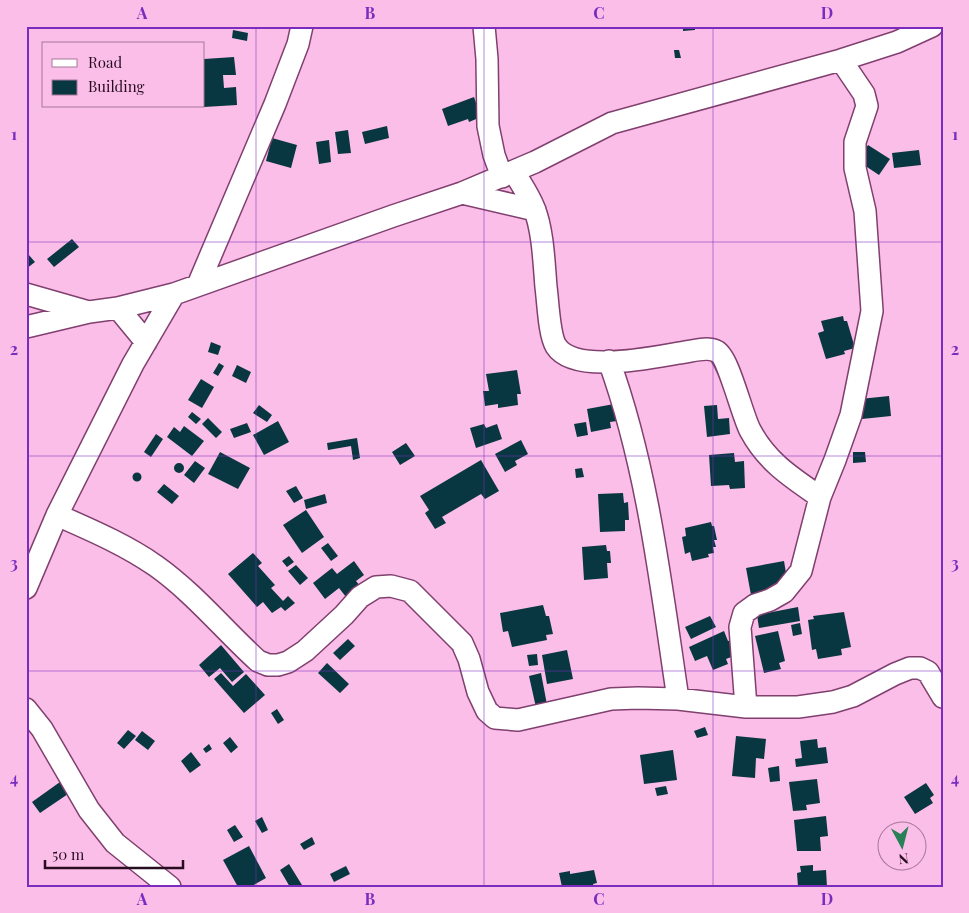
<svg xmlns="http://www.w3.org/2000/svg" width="969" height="913" font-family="'Playfair Display',serif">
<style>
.building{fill:#083641}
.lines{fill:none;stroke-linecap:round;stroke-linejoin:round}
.minor-casing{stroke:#80406f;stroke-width:24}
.minor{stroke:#fff;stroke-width:21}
.grid{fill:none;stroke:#7b2cbf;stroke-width:1;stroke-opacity:0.55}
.neatline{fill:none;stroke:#7b2cbf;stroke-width:2}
.grid-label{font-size:16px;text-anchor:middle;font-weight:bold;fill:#7b2cbf}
</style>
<rect width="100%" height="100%" fill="#fbbee8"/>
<path class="building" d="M683 26H695V30L683 31Z
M233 30 248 33 247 41 232 38Z
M674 50H679L681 58H675Z
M234 57 236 75H223L224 88 236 87 237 105 204 107V59Z
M474 97 481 117 469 122 468 119 448 126 442 109Z
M387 126 389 138 365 144 362 132Z
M348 130 351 153 338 154 335 132Z
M272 138 297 145 291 168 266 161Z
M329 140 331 162 319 164 316 142Z
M868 145 890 159 879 175 858 161Z
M919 150 921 165 894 168 892 153Z
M72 239 79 247 54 267 47 259Z
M28 254 35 262 26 269V256Z
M843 316 844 321H847L855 348 844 351 845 354 826 359 818 333 824 331 821 321Z
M211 342 221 346 218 355 208 352Z
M219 363 224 366 218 376 213 373Z
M237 365 251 372 246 383 232 376Z
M517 370 521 394H517L518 405 498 408V404L485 406 483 391H489L486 374Z
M201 379 214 387 202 408 188 400Z
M889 396 891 416 862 419 860 399Z
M614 404 617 421 610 422 611 428 591 432 587 409Z
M259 405 272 415 267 422 253 413Z
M717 405 718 419 729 418 730 434 707 437 704 406Z
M192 412 201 419 196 424 188 417Z
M208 418 222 432 216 438 202 424Z
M278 421 289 442 264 455 253 435Z
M586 422 588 435 577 437 574 424Z
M247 423 251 432 234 438 230 429Z
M484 424 486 428 497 424 502 439 476 448 470 428Z
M184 426 204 441 192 456 167 437 174 427 180 432Z
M156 434 163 439 151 457 144 452Z
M357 438 360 458 353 460 351 446 328 450 327 443Z
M521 440 528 454 515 461 517 465 505 472 495 454Z
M406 443 415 456 400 465 392 452Z
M220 452 250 468 238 489 208 474Z
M853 452H865L866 462 853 463Z
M734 453 735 462 744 461 745 488 730 489 729 485 711 486 709 455Z
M481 460 499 491 485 499 481 494 442 517 446 523 435 529 425 513 429 510 420 496Z
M195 461 205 468 194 483 184 475Z
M174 468a5 5 0 1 1 10 0a5 5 0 1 1-10 0Z
M582 468 584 477 576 478 575 469Z
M132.5 477a4.5 4.5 0 1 1 9 0a4.5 4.5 0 1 1-9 0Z
M164 484 179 496 172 504 157 492Z
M296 486 303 498 294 503 286 491Z
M623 493 624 503 628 502 629 520H625V531L600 532 598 494Z
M325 494 327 503 306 509 304 500Z
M306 510 324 537 302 553 283 525Z
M711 522 712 526H714L717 540H714L716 547H713L714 553 708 554 709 557 692 561 690 552 685 554 682 537 686 536 685 528Z
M328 543 338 556 331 561 321 548Z
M606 545 607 551H610L611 563H607L608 578 584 580 582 547Z
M253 553 262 563 258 566 275 585 271 588 283 601 288 596 295 603 285 611 281 607 272 613 263 602 257 607 228 574Z
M289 556 294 562 287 567 282 561Z
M354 561 364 575 356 581 360 586 346 597 339 588 325 599 313 583 332 568 337 574Z
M784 561 787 579 782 590 751 595 746 568Z
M296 565 308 578 300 585 288 571Z
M543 605 546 616H549L553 634 546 635 547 640 512 647 508 631 503 632 500 613Z
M798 607 800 621 759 628 757 615Z
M844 612 851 647 841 649 842 655 818 659 816 649 812 650 808 620 814 619 813 616Z
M710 616 716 627 691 639 685 627Z
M800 623 802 634 793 636 791 625Z
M724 631 728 641 732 640 739 654 726 659 728 664 713 670 707 656 695 661 689 647Z
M778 631 785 661 779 663 781 669 764 673 755 636Z
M348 639 355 646 340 660 333 653Z
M221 645 244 672 232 682 220 668 209 677 199 665Z
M567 650 573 679 547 684 542 655Z
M537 654 538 665 529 666 527 655Z
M327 663 349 684 340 693 318 673Z
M221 673 233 686 246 674 265 695 244 713 214 679Z
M541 673 548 710 537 712 529 676Z
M277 709 284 720 278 724 271 713Z
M705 727 708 735 697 738 694 731Z
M128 730 136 736 124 749 117 743Z
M142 731 155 741 148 750 135 740Z
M736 736 766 739 764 759 756 758 755 778 732 776Z
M230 737 238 747 231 753 223 743Z
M817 739 818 748 826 747 828 763 796 767 795 759 802 758 800 741Z
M209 744 212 749 206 753 203 749Z
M673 750 677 780 644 784 640 755Z
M191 752 201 765 190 773 181 761Z
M779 766 780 781 770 782 768 768Z
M817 779 820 803 806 805 807 810 793 811 789 782Z
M60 782 68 794 40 813 32 802Z
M926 783 934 795 930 798 933 803 915 814 904 797Z
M666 786 668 794 657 796 655 788Z
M826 816 828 836 820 837 821 851H797L794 820Z
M262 817 268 830 262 833 255 821Z
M235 825 243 837 234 842 227 830Z
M312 837 315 844 304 850 300 844Z
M249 846 266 878 250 887H238L223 860Z
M289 864 302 885 299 887H290L280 870Z
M813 865V871L826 870 827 887H798L797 873 801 872 800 866Z
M346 866 350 874 334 882 330 874Z
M594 870 597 883 593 884 594 887H562L559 873 570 871V874Z"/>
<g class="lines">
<g class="minor-casing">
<path id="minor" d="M484 26 487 59 488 126 494 155 502 177
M514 172C521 184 529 195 534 208 543 230 544 263 546 287 548 301 549 335 556 346 574 374 650 358 679 353 690 352 706 346 716 351 728 355 742 415 750 430 767 462 791 477 820 497
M462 193 535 210
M198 285 275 104 298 44 302 26
M26 294 89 312
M118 308 146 342
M26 327 89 312 118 308 174 294 393 216 462 193 535 162 612 123 841 60 897 42 932 26
M609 361C648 469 661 586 678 699
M57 515C91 530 126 545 156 566 194 593 224 630 258 661L268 665H278L288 662 305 651 344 615 360 597 376 587 391 586 410 591 462 643 469 659 478 692 487 711 495 718 518 720 611 699 638 698 678 699 746 707H798L833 702 853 696 895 674 910 668H920L928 672 943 697
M26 588 57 515 133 364 174 294
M746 707 740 627 744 613 755 605 770 600 784 592 801 571 820 497 835 460 851 415 872 311 865 211 855 168V142L867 106 864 94 841 60
M26 709 42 729 89 810 115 843 170 887"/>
</g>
<use href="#minor" class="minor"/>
</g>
<path class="grid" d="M256 26V887M484 26V887M713 26V887M26 242H943M26 456H943M26 671H943"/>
<rect width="969" height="913" fill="none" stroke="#fbbee8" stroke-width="55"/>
<rect x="42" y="42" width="162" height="65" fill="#fbbee8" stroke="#a77798"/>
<rect x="52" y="59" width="25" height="8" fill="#ffffff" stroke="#a77798"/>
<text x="88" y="68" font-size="15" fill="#280d21">Road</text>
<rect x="52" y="80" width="25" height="15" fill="#083641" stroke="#a77798"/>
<text x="88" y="92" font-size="15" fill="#280d21">Building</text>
<g transform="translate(902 846) rotate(173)"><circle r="24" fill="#fbbee8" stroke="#a77798"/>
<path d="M0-4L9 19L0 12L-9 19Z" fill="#288156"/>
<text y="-8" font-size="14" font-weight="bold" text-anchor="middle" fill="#280d21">N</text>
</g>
<path d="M45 860v8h138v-8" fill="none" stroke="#280d21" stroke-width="2.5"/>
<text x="52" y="860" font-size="15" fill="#280d21" stroke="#fbbee8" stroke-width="4" paint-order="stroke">50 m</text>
<rect x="28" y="28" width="914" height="858" class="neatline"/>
<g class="grid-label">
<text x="142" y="19">A</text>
<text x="370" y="19">B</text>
<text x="599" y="19">C</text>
<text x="827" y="19">D</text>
<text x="14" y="140">1</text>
<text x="955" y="140">1</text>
<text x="14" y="355">2</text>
<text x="955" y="355">2</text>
<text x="14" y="569">3</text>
<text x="955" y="569">3</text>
<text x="14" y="784">4</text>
<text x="955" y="784">4</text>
<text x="142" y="905">A</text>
<text x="370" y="905">B</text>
<text x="599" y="905">C</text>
<text x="827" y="905">D</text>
</g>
</svg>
